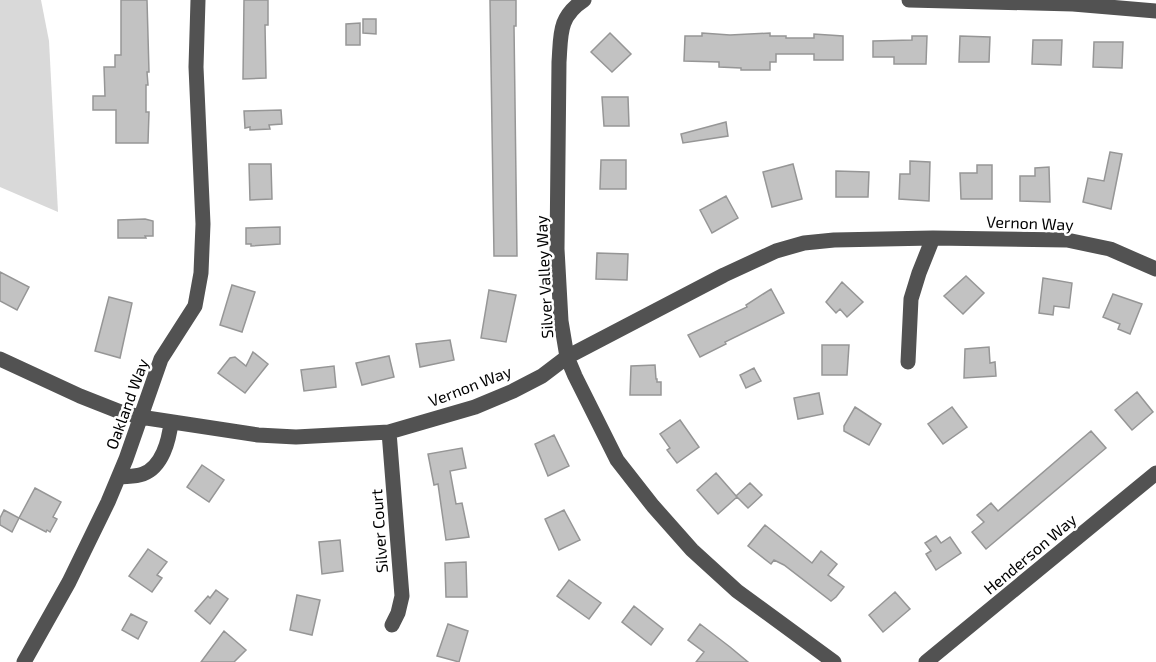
<svg xmlns="http://www.w3.org/2000/svg" width="1156" height="662" font-family="'Exo 2',sans-serif">
<style>
.green{fill:#d9d9d9}
.building{fill:#c2c2c2;stroke:#969696;stroke-width:1.5}
.lines{fill:none;stroke-linecap:round;stroke-linejoin:round}
.minor{stroke:#525252;stroke-width:15}
.labels{text-anchor:middle;stroke-width:5;stroke-linejoin:round;paint-order:stroke}
.street-label{font-size:16px;fill:#000;stroke:#fff}
</style>
<rect width="100%" height="100%" fill="#fff"/>
<path class="green" d="M0 0H41L49 41 58 212 0 187Z"/>
<path class="building" d="M121 0H147L149 72H147L148 85H146V112H149L148 143H116V110H93V96H105L104 67H115V55H121Z
M244 0H268V25H265L266 78 243 79Z
M490 0H516V26H514L517 256H494Z
M363 19H376V34L363 33Z
M360 23V45H346V24Z
M610 33 631 54 612 72 591 52Z
M702 33 730 35 770 33V36H786V38H814V34L843 36V60H814V54H776V62H770V70H741V68L719 67V62L684 61 685 36H702Z
M912 36H927L926 64H894V57H873V41L912 40Z
M960 36 990 37 989 62H959Z
M1033 40H1062L1061 65 1032 64Z
M1094 42H1123L1122 68 1093 67Z
M602 97H628L629 126H604Z
M281 110 282 124 269 125 270 129 250 130V127L245 128 244 111Z
M726 122 728 136 683 143 681 134Z
M1110 152 1122 154 1111 209 1083 202 1088 178 1104 181Z
M601 160H626V189H600Z
M910 161 930 162 929 201 899 199 900 174H910Z
M249 164H271L272 199 250 200Z
M793 164 802 199 772 207 763 172Z
M977 165H992V199H961L960 173H977Z
M1049 167 1050 202 1020 201V176H1035V168Z
M836 171 869 172 868 197H836Z
M726 196 738 218 712 233 700 210Z
M145 219 153 221V236H145L146 238H118V220Z
M280 227V244L251 246V244H246V228Z
M597 253 628 254 627 280 596 279Z
M0 272 29 287 17 310 0 301Z
M966 276 984 293 963 314 944 296Z
M1043 278 1072 283 1069 308 1054 306 1053 315 1039 313Z
M842 282 863 302 847 317 840 309 836 313 826 302Z
M232 285 255 292 242 332 220 325Z
M771 289 784 313 725 342 726 344 700 357 688 335 747 307 746 305Z
M489 290 516 295 506 342 481 338Z
M1113 294 1142 304 1130 334 1118 329 1120 324 1103 317Z
M109 297 132 303 120 358 95 351Z
M450 340 454 360 420 367 416 344Z
M822 345H849L847 375H822Z
M989 347 990 363 995 362 996 376 964 378 965 349Z
M253 352 268 364 245 393 218 373 230 358 235 357 246 366Z
M389 356 394 377 362 385 356 363Z
M655 365 656 379H657V382H661V395H630L631 366Z
M334 366 336 387 304 391 301 370Z
M754 368 761 381 746 388 740 375Z
M1137 392 1153 412 1132 430 1115 410Z
M819 393 823 414 798 419 794 398Z
M855 407 881 424 869 445 844 431V426Z
M952 407 967 427 943 444 928 424Z
M680 420 699 447 677 463 667 450 670 448 660 434Z
M1091 431 1106 448 986 549 972 532 984 522 977 515 991 503 998 511Z
M554 435 569 466 548 476 535 444Z
M462 448 466 468 450 471 456 504 462 503 469 537 446 540 438 484 434 485 428 454Z
M202 465 224 480 209 502 187 487Z
M716 473 737 497 718 514 697 490Z
M750 483 762 495 748 508 736 496Z
M35 488 61 502 53 517 57 519 50 532 47 530 46 532 19 518Z
M4 510 19 518 12 532 0 525V518Z
M564 510 580 540 559 550 545 519Z
M765 525 812 563 821 551 837 564 828 575 844 587 836 597 831 601 784 565 774 560 771 564 748 546Z
M936 536 941 543 950 537 961 553 936 570 926 554 931 551 925 543Z
M340 540 343 571 322 574 319 542Z
M148 549 167 562 157 575 162 578 152 592 129 576Z
M466 562 467 597H446L445 563Z
M569 580 601 603 589 619 557 596Z
M216 590 228 599 210 624 195 611 208 596 210 598Z
M895 592 910 609 883 632 869 615Z
M297 595 320 600 312 635 290 630Z
M634 606 663 629 651 645 622 622Z
M131 614 147 622 138 639 122 630Z
M448 624 468 631 459 662 437 656Z
M700 624 730 647 748 662H696L704 652 688 640Z
M224 631 246 650 234 662H201Z"/>
<g class="lines">
<path class="minor" d="M584 0C558 17 561 35 559 62L557 249 561 321 567 357 575 376 617 460 653 506 692 550 737 591 834 662
M909 0 1073 4 1156 11
M0 359 80 396 118 411 140 417 258 435 296 437 389 432 475 407 513 391 542 376 567 357 724 275 776 251 804 243 834 240 933 238
M908 362 911 299 919 273 933 238 1067 240 1110 249 1156 269
M389 432 402 596 398 613 392 625
M119 477C127 476 135 477 143 474 162 467 169 441 171 422
M24 662 69 582 108 502 126 459 161 359 195 306 201 273 203 224 196 67 198 0
M926 662 1156 473"/>
</g>
<g class="labels">
<g class="street-label">
<text transform="translate(1030 223) rotate(2)" y="6">Vernon Way</text>
<text transform="translate(544 277) rotate(-93)" y="6">Silver Valley Way</text>
<text transform="translate(470 386) rotate(-21)" y="6">Vernon Way</text>
<text transform="translate(127 404) rotate(-70)" y="6">Oakland Way</text>
<text transform="translate(379 531) rotate(-94)" y="6">Silver Court</text>
<text transform="translate(1030 554) rotate(-40)" y="6">Henderson Way</text>
</g>
</g>
</svg>
